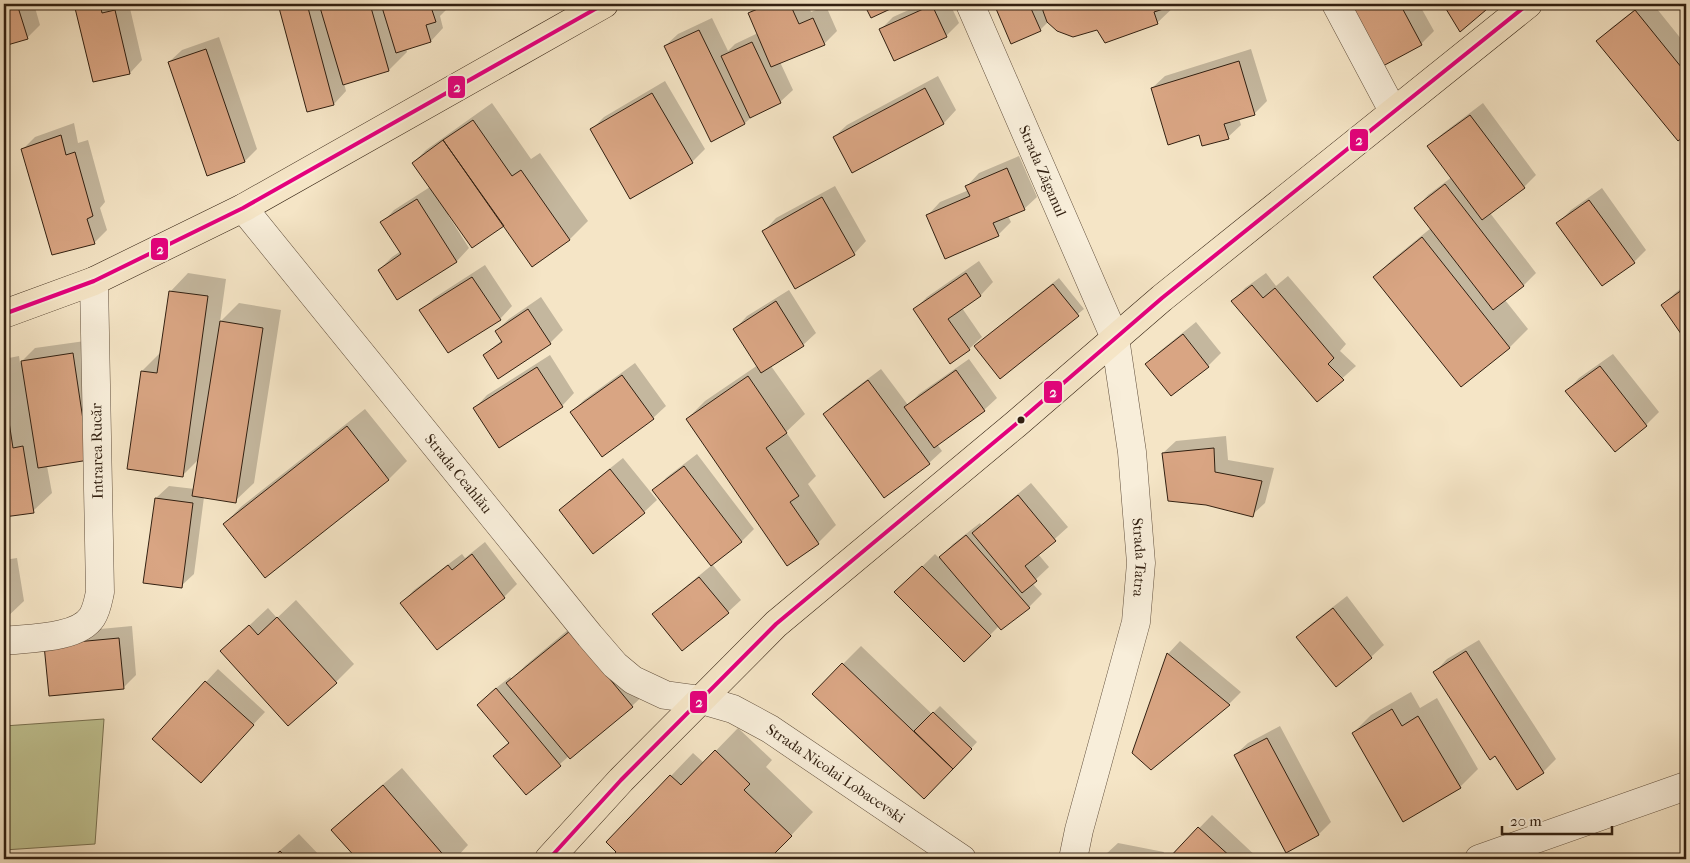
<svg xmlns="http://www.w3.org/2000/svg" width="1690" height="863" font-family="'IM FELL French Canon',serif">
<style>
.green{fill:#c0c392;stroke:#797252}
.shadow{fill:#0003}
.building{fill:#d9a583;stroke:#322011}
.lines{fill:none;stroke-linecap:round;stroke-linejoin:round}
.minor-casing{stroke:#63513e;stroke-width:29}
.major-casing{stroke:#322011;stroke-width:29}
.minor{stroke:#f8eeda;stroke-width:28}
.major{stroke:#f5e5c6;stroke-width:28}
.bus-1-casing{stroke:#f8eeda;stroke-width:8}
.bus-1{stroke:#e5007d;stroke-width:4}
.bus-dot{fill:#322011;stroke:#f8eeda;stroke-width:2}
.labels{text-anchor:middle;stroke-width:4;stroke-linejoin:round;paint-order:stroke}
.street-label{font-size:15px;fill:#322011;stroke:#f8eeda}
.line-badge{stroke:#f8eeda;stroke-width:2}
.badge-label{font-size:14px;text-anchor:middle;font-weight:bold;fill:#fff}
</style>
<rect width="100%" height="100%" fill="#f5e5c6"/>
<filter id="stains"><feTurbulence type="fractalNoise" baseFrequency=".004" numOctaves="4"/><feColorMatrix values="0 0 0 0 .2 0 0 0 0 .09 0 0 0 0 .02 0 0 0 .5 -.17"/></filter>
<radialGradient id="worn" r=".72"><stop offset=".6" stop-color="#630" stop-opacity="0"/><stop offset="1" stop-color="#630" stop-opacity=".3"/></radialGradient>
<path class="green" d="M104 719 95 844 4 850V726Z"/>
<path class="shadow" d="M4 4H34L40 25 27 38 4 45Z
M75 4H129L142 60 130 73 94 81Z
M279 4H447L448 8 440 16 443 28 431 41 406 48 407 52 389 70 344 83 346 91 334 104 308 110Z
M759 4H808L811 12 826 6 837 31 824 44 780 62 793 90 780 102 754 115 745 123 665 46 678 34 712 18 728 51 735 44 758 33 749 13Z
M922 4H950L959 23 946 36 880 30 893 17Z
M995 4H1177L1157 23 1098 28 1048 22 1040 30 1011 42Z
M1351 4H1419L1434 31 1421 44Z
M1642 4H1653L1686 45V133L1678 140 1598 41 1611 28Z
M219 37 257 149 245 161 169 62 182 50Z
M1251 49 1267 101 1254 114 1239 118 1241 125 1228 137 1200 134 1152 88 1165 76Z
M938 76 956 110 944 123 853 171 834 137 847 125Z
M665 81 705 149 692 162 591 130 604 117Z
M492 103 531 159 540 153 588 221 570 239 450 214 448 215 469 248 457 261 398 299 379 270 392 257 401 251 382 223 394 210 430 187 413 163 426 150Z
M1483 103 1536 175 1524 187 1490 213 1536 273 1523 286 1505 300 1528 329 1510 347 1461 385 1374 277 1393 259 1431 228 1416 208 1428 195 1452 177 1429 147 1442 134Z
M74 123 78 143 88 140 105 202 100 208 107 230 94 243 22 150 35 137Z
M1019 156 1037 197 1024 209 1008 216 1011 222 998 235 928 215 940 202 969 190 967 186 979 173Z
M835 186 866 241 854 254 764 231 776 218Z
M1602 188 1646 250 1634 262 1558 223 1571 210Z
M979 261 993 282 981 295 962 308 982 337 969 349 915 309 927 297Z
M485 265 512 306 500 319 421 311 434 298Z
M188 273 226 279 220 322 239 303 281 310 254 483 235 501 204 497 194 574 181 586 156 498 169 486 195 489 199 459 183 475 142 371 160 353 170 292Z
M1266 273 1276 286 1288 276 1346 344 1340 351 1356 366 1317 401 1233 301 1245 288Z
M1059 278 1084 309 1000 378 982 340Z
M1686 285V339L1663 306 1675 293Z
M789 290 816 333 803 345 771 366 805 414 786 432 816 476 808 484 836 525 818 543 687 419 705 401 758 365 735 329 747 316Z
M541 297 563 330 550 343 484 355 502 340 496 331 509 319Z
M1196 322 1221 353 1208 366 1172 394 1147 364 1160 351Z
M85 341 102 446 47 466 52 493 33 511 4 516V359L19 356 20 363 35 348Z
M1613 354 1659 412 1646 425 1616 450 1567 391 1579 378Z
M550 355 574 393 562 406 475 408 487 395Z
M969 359 997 398 984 410 937 444 942 451 929 463 824 414 837 402 881 369 908 405 919 394Z
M635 363 666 406 653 418 572 412 584 400Z
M365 409 407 461 389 479 266 577 224 524 242 506Z
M1226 436 1228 460 1274 468 1265 503 1252 515 1163 453 1176 441Z
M697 454 754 529 742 541 712 564 741 600 728 612 654 614 667 602 712 565 654 490 667 477Z
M623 458 657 500 644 512 560 510 573 498Z
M1031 483 1068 527 1038 554 1049 567 1032 583 1042 594 1029 607 1001 628 999 626 964 661 896 592 935 554 939 558 953 544 980 523 981 525Z
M485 542 517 584 504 597 437 649 402 603 414 590 462 554 465 558Z
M17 558 24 601 4 620V560Z
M1347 596 1384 645 1371 657 1336 686 1298 637 1311 624Z
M296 600 354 664 336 682 221 652 268 608 277 618Z
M588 613 651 688 632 706 570 757 569 756 526 794 494 756 509 742 491 692 510 677 512 679 526 665Z
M132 626 136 675 123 688 58 633Z
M1479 640 1556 759 1543 772 1435 672 1447 659Z
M1180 641 1241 692 1229 704 1168 654Z
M861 646 932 714 940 706 977 742 942 780 843 664Z
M218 669 265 712 213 768 154 738Z
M1411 692 1420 708 1437 698 1478 769 1460 787 1353 733 1371 715Z
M1280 726 1331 822 1319 834 1287 851 1235 755 1248 743Z
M738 728 772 760 766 767 813 812 772 856 775 859H611L618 852 671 776 693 753 704 763Z
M402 768 468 845 455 859H359L333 830 351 812Z
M1212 815 1259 859H1169Z
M299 834 323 859H270Z
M1118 843 1164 852 1162 859H1104L1105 855Z"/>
<path class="building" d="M4 4H17L28 39 4 46Z
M74 4H100L102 13 115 10 130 74 93 82Z
M278 4H307L334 105 307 112Z
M319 4H370L389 71 343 85Z
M381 4H430L436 22 426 25 431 42 396 53Z
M770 4H790L799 24 813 18 825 45 771 67 748 13Z
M864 4H901L871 18Z
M994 4H1029L1041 31 1011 44Z
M1042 4H1179L1154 12 1158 24 1105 43 1097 30 1073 37 1057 31 1047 22 1043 11Z
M1349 4H1400L1422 45 1383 66Z
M1443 4H1493L1460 32Z
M932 5 947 37 894 61 879 29Z
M1635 10 1686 73V135L1678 141 1596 41Z
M699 30 745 124 711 142 664 46Z
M752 42 781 103 750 118 721 56Z
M206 49 245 162 207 176 168 62Z
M1239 61 1255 115 1224 124 1229 139 1202 146 1199 135 1168 145 1151 88Z
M925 88 944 124 852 173 833 137Z
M652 93 693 163 630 199 590 129Z
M1470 115 1525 188 1482 220 1427 146Z
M473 120 512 176 521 170 570 240 532 267 443 140Z
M61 135 66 155 75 152 93 216 87 219 95 244 52 255 21 149Z
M443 140 504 226 472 248 412 163Z
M1007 168 1025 210 993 223 999 236 945 259 926 215 970 196 965 186Z
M1445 184 1524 286 1493 310 1414 208Z
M822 197 855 255 795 289 762 231Z
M417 199 457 262 397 300 378 270 401 254 380 222Z
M1589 200 1635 263 1602 286 1556 223Z
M1422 237 1510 348 1461 387 1373 277Z
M966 273 981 296 948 319 970 350 950 364 913 309Z
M472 277 501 320 448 353 419 310Z
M1053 284 1079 316 1000 379 974 346Z
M1252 285 1263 298 1275 288 1334 358 1328 364 1344 380 1317 402 1231 301Z
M1686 287V341L1661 305Z
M169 291 208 296 183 477 127 469 141 371 157 373Z
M776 301 804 346 761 373 733 329Z
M528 309 551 344 498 379 483 355 502 342 495 331Z
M220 321 263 328 236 503 192 496Z
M1183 334 1209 367 1171 396 1145 364Z
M73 353 89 460 38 468 21 361Z
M1600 366 1647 426 1615 452 1565 391Z
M537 367 563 407 499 448 473 408Z
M956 370 985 411 934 448 904 407Z
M622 375 654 419 602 457 570 412Z
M748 376 787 433 766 448 799 496 790 502 819 544 787 566 686 419Z
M868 380 930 464 884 498 823 414Z
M4 389 13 448 23 446 34 513 4 517Z
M347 426 389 480 265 578 223 524Z
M1214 448 1215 472 1262 481 1253 517 1206 505 1168 501 1162 453Z
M684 466 742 542 711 566 652 490Z
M610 469 645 513 593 554 559 510Z
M1018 495 1056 541 1025 566 1037 581 1022 593 972 533Z
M155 498 193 503 182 588 143 583Z
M966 535 1030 608 1001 630 939 557Z
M472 554 505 598 437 650 400 603 448 565 452 570Z
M922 566 991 636 964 662 894 592Z
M699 577 729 613 682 651 652 614Z
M1333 608 1372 658 1336 687 1296 637Z
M277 617 337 683 288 726 220 651 249 625 258 635Z
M570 631 633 707 570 759 506 683Z
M119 638 124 689 49 696 44 645Z
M1466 651 1544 773 1517 790 1495 756 1490 760 1433 672Z
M1167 653 1230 705 1151 770 1132 753Z
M842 663 953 769 924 799 812 694Z
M205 681 254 725 201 783 152 739Z
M496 688 561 766 526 795 493 756 509 743 477 705Z
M1392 709 1402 726 1418 716 1461 788 1403 822 1352 733Z
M933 712 972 749 953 769 914 731Z
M1267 738 1319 835 1286 853 1234 755Z
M715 750 750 784 744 790 792 836 769 859H609L616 852 606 842 670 775 681 785Z
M383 785 447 859H357L331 830Z
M1198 827 1233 859H1168Z
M280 851 288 859H271Z"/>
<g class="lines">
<g class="minor-casing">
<g id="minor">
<path id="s1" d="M970 4 1115 338 1132 452 1141 563 1136 622 1079 830 1073 859"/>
<path d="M1336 4 1393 111"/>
<path id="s2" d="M243 208 590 636 615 665 633 680 665 695 702 700 733 709 770 729 962 859"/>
<path d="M4 641C28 638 78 639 92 617 97 609 98 601 100 592L94 281"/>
<path d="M1479 859 1686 786"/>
</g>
</g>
<g class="major-casing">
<path id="major" d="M4 314 94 281 243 208 604 4
M549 859 621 780 776 624 1016 424 1162 298 1528 4"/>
</g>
<use href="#minor" class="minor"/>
<use href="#major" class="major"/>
<g class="bus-1-casing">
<path id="bus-1" d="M4 314 94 281 243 208 604 4
M549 859 621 780 776 624 1016 424 1162 298 1528 4"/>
</g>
<use href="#bus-1" class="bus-1"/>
</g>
<circle class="bus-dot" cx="1021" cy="420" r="4.5"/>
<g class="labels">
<g class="street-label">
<text dy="5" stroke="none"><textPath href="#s1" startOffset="182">Strada Zăganul</textPath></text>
<text transform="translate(97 451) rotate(-91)" y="5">Intrarea Rucăr</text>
<text dy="5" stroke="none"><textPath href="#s2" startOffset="342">Strada Ceahlău</textPath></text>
<text dy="5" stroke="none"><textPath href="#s1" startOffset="585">Strada Tatra</textPath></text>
<text dy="5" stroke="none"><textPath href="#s2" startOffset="839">Strada Nicolai Lobacevski</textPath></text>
</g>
</g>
<g class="line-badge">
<rect x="447" y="75" width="19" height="24" rx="5" fill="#e5007d"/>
<rect x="1349" y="128" width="20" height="24" rx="5" fill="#e5007d"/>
<rect x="150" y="237" width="19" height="24" rx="5" fill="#e5007d"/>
<rect x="1043" y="380" width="20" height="24" rx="5" fill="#e5007d"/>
<rect x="689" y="690" width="19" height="24" rx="5" fill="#e5007d"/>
</g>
<g class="badge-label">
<text x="457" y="92">2</text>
<text x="1359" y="145">2</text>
<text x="160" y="254">2</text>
<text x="1053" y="397">2</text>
<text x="699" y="707">2</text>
</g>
<rect width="1690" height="863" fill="none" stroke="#f5e5c6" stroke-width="20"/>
<rect x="5" y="5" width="1680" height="853" fill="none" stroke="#322011" stroke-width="2.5"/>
<rect x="10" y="10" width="1670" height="843" fill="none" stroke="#322011"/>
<path d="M1502 826v8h110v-8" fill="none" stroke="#322011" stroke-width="2.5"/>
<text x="1510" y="826" font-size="15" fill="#322011" stroke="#f8eeda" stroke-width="4" paint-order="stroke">20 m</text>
<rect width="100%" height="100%" filter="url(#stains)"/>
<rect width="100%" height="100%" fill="url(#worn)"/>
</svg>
